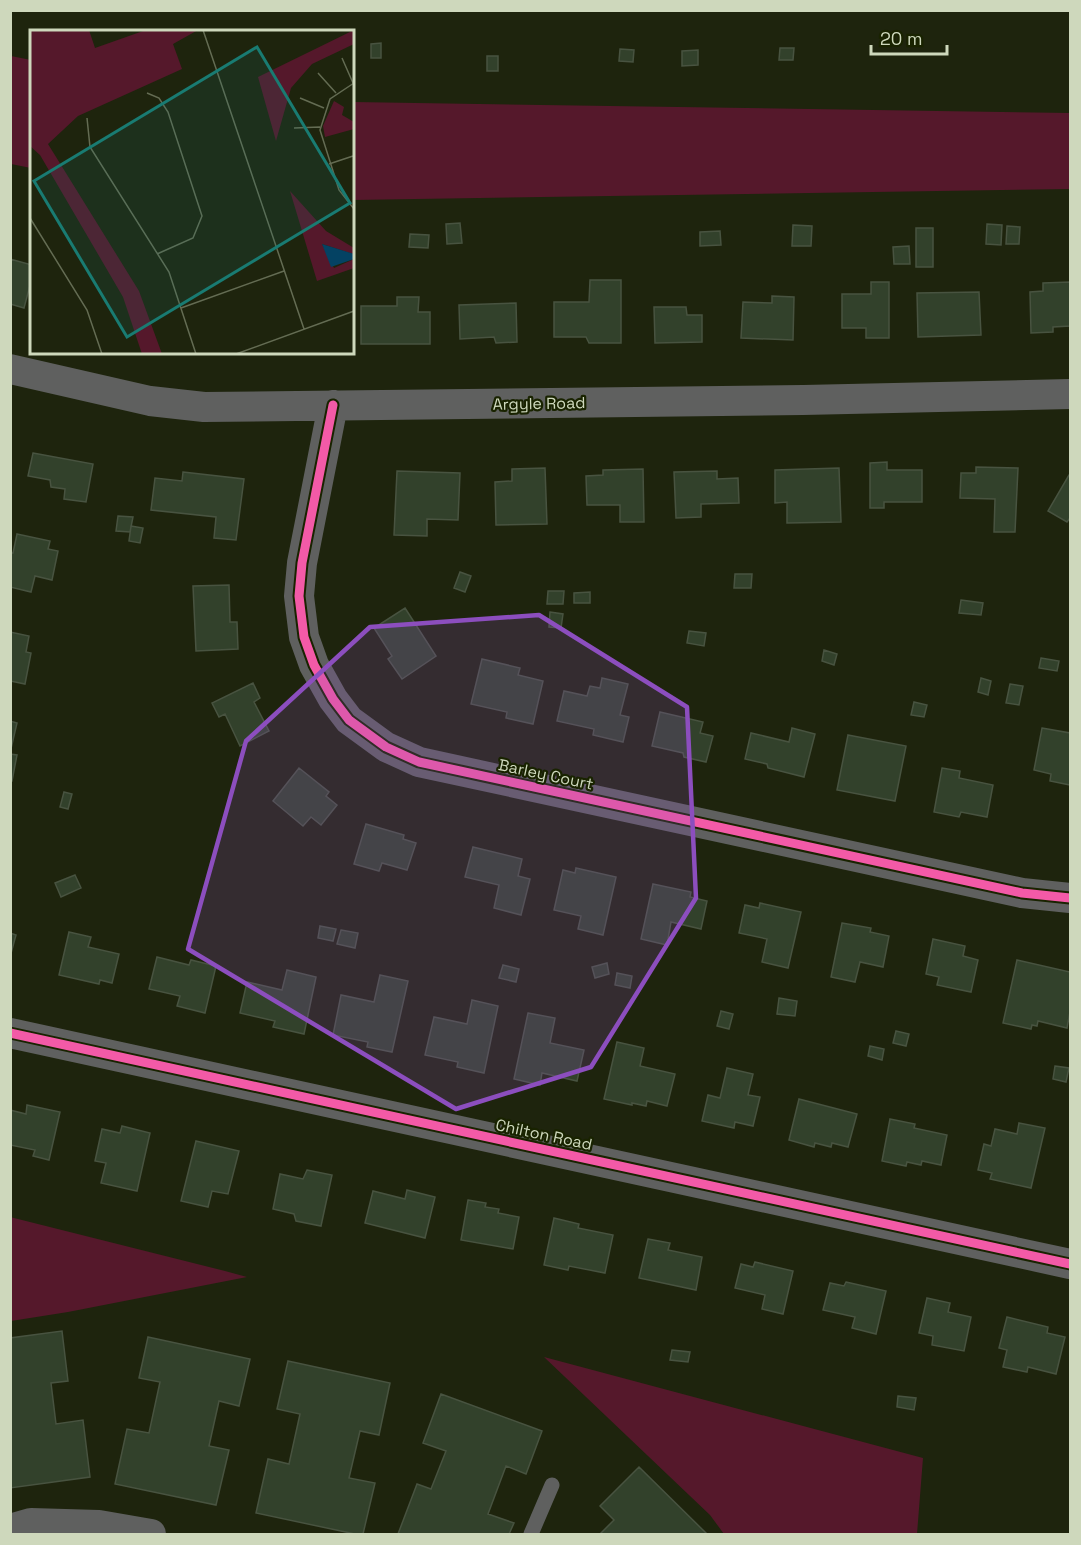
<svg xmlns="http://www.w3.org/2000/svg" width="1081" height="1545" font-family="'Space Grotesk',sans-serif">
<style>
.green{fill:#55182b}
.building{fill:#32412b;stroke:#485340;stroke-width:1.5}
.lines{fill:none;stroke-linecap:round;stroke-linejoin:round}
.lane{stroke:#5f605f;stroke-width:15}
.street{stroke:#5f605f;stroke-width:30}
.cycleway-casing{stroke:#192300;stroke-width:13}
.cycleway{stroke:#f35aa7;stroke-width:9}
.marked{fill:#8c4ebe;fill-opacity:0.2;stroke:#8c4ebe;stroke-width:4.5;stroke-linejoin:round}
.labels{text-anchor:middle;stroke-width:4.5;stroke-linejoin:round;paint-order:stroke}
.street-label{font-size:16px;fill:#ced8bc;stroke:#192300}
.inset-road{fill:none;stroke:#646c53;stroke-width:1.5}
.view{fill:#197b72;fill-opacity:0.15;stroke:#197b72;stroke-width:3}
.inset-edge{fill:none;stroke:#ced8bc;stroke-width:3}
</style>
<rect width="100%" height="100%" fill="#1e240d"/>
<path class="green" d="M11 56 31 60V168L11 164Z
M353 102 1070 113V189L353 200Z
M10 1217 225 1271 247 1277 68 1312 11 1321Z
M544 1357 923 1458 917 1534H724L710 1515Z"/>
<path class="building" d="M381 43V58H371V44Z
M780 48H794L793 60H779Z
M620 49 634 50 633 62 619 61Z
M698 50V65L682 66V51Z
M487 56H498V71H487Z
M460 223 462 243 447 244 446 224Z
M987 224 1002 225 1001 245 986 244Z
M793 225 812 226 811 246H792Z
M1007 226 1020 227 1019 244H1006Z
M916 228H933V267H916Z
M720 231 721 245 700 246V232Z
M410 234 429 235 428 248 409 247Z
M909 246 910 264H894L893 247Z
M10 259 32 265V278L24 308 10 304Z
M590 280H621V343H589L586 337H554V302H589Z
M871 282H889V338H866V328H842V294H871Z
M1070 282V326L1053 327V332L1031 333 1030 292 1043 291V283Z
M979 292 981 335 918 337 917 293Z
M772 296 794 297 793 340 741 338 743 302 772 303Z
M397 297H419L418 312H430V344H361V306H397Z
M516 303 517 342 496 343 494 337 460 339 459 305Z
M654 307H686L687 315H702V342L655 343Z
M33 453 93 464 86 502 64 499 65 489 51 487 50 480 28 476Z
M887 462V470H922V502H884V508H870V463Z
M976 467 1018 468 1015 532H994L995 499 960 498 961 473H976Z
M545 468 547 524 496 525 495 482 512 481V469Z
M839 468 841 522 787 523V502L775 503V470Z
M643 469 644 522H620V505H587L586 476 603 475V470Z
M397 471 460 473 458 520 427 519V536L394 535Z
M717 471V479L738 478 739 503 701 504V517L676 518 674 472Z
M183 472 244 479 236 540 214 538 216 517 151 510 155 478 182 481Z
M1069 475H1070V518L1067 522 1048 511Z
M118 516 133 517 130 532 116 531Z
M131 526 143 528 140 543 129 541Z
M17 534 50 541 48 549 58 551 52 580 35 576 31 592 10 587V553H13Z
M460 572 471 576 465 592 454 588Z
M735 574H752L751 588H734Z
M229 585 230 622H237L238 649 196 651 193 586Z
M548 591H564L563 604H547Z
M590 592V603H574V593Z
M961 600 983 603 981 615 959 613Z
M405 608 436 656 402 679 388 659 392 656 374 628Z
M550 612 563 614 561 628 549 627Z
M689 631 706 633 704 646 687 643Z
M10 632 29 636 26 652 31 653 25 684 10 681Z
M824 650 837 654 834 665 822 661Z
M1041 658 1059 661 1057 671 1039 668Z
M482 659 520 668 518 675 543 681 533 724 506 718 507 712 471 704Z
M602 678 628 684 620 715 629 717 623 742 593 735 594 729 557 721 564 691 587 696 590 686 600 688Z
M981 678 991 681 988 695 978 692Z
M253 683 260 698 254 702 269 731 240 746 225 714 219 717 212 703Z
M1010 684 1023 686 1019 705 1006 703Z
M914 702 927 705 924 717 911 715Z
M660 712 703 722 700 733 713 736 706 762 684 757 683 753 652 746Z
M10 721 17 723 10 753Z
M792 728 815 734 804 777 768 768 767 764 745 759 751 733 789 742Z
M1042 728 1070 733V785L1050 781 1051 774 1034 770Z
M848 735 906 746 895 801 837 790Z
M10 754 17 755 12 781H10Z
M299 768 329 792 326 796 337 805 321 825 311 817 303 826 273 801Z
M942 768 960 771 959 778 993 785 987 817 961 812 959 817 934 812Z
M64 792 72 794 68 809 60 807Z
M366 824 404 835 403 839 416 843 407 870 382 863 379 871 354 864Z
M473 847 522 859 518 876 530 879 521 915 494 908 499 885 465 877Z
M576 868 616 877 603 935 578 929 581 916 554 910 563 870 575 873Z
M75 875 81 888 61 897 55 883Z
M653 884 691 892 690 897 707 901 701 929 671 922 667 945 641 939Z
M760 903 801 912 788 968 762 962 767 939 739 933 745 905 759 908Z
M842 923 871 928 870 932 889 936 883 967 860 962 855 982 831 977Z
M320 926 336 929 333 941 318 938Z
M341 930 358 933 355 948 337 944Z
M69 932 91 937 88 947 119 954 112 983 100 980 99 984 59 975Z
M10 933 16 935 10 957Z
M933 939 965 946 963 956 978 960 971 992 937 985 939 977 926 974Z
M157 957 189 965 191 960 216 966 205 1013 177 1006 180 996 149 989Z
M1017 960 1070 972V1012L1067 1028 1038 1021 1037 1026 1032 1025 1031 1029 1003 1023Z
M607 963 609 974 595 978 592 967Z
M503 965 519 969 516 982 499 978Z
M287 970 316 977 304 1034 273 1027 275 1021 240 1013 247 982 282 990Z
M617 973 632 976 630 988 615 985Z
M380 975 408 981 392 1052 367 1047 368 1042 333 1035 341 995 374 1002Z
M779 998 797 1001 795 1016 777 1014Z
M472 1000 498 1006 484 1073 457 1067 458 1062 425 1055 434 1017 467 1024Z
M721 1011 733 1014 729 1029 717 1026Z
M528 1013 555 1018 550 1043 584 1050 577 1081 542 1073 540 1085 514 1079Z
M896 1031 909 1034 906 1046 893 1043Z
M617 1042 644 1048 640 1066 675 1074 667 1106 647 1101 646 1106 632 1103V1105L604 1099Z
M870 1046 884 1049 882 1060 868 1056Z
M1055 1066 1069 1068 1066 1082 1053 1079Z
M727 1068 753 1074 748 1095 760 1097 753 1126 735 1122 734 1128 702 1121 708 1095 720 1098Z
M799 1099 857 1114 848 1147 832 1143 831 1147 815 1143 814 1147 789 1140Z
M27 1105 60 1112 49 1160 33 1156 35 1150 10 1145V1110L26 1114Z
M890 1119 915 1124 914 1128 947 1135 941 1165 922 1161 921 1165 907 1162 906 1166 882 1161Z
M1019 1123 1045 1128 1031 1188 990 1179 992 1173 978 1170 984 1144 991 1146 995 1129 1017 1134Z
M122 1126 150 1133 137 1191 101 1183 106 1163 95 1161 102 1129 120 1133Z
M196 1141 239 1151 228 1194 212 1191 208 1207 181 1201Z
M307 1170 332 1175 321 1226 296 1221 294 1214 273 1209 280 1174 303 1179Z
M407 1190 435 1197 425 1238 365 1223 373 1191 405 1199Z
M468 1200 486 1203 485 1207 499 1209 498 1213 519 1217 513 1249 461 1240Z
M554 1218 579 1224 578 1228 613 1235 605 1273 569 1266 568 1270 544 1265Z
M648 1239 670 1243 668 1250 702 1257 696 1290 639 1278Z
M755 1262 793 1271 783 1314 762 1309 765 1295 735 1288 741 1264 753 1267Z
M846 1282 886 1291 876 1334 852 1328 855 1317 823 1310 830 1283 844 1286Z
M927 1298 950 1303 948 1312 971 1317 964 1351 932 1345 933 1336 919 1333Z
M1007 1317 1048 1327 1047 1333 1065 1337 1056 1374 1028 1367 1027 1372 1003 1367 1007 1350 999 1348Z
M62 1331 68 1381 51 1383 56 1424 83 1420 90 1477 10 1488V1338Z
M148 1337 250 1359 239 1406 219 1401 209 1446 229 1450 216 1505 115 1484 127 1429 149 1433 160 1382 139 1378Z
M672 1350 690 1352 688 1362 670 1360Z
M288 1361 390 1383 379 1435 360 1431 349 1478 375 1483 363 1534H355L256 1513 268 1459 289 1464 300 1414 277 1409Z
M441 1394 542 1431 526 1474 506 1466 488 1514 514 1523 509 1534H398L417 1484 431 1489 446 1451 423 1443Z
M898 1396 916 1398 914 1410 897 1407Z
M639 1467 707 1534H600L614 1520 600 1506Z"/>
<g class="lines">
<path class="lane" d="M531 1534 552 1485"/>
<path class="street" d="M10 369 150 401 204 407 803 400 1070 394
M333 405 302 563 299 596 304 637 314 665 333 699 349 720 386 747 419 762 1022 893 1070 898
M10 1033 1070 1264
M10 1529 31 1523 99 1525 151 1534"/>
<g class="cycleway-casing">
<path id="cycleway" d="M333 405 302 563 299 596 304 637 314 665 333 699 349 720 386 747 419 762 1022 893 1070 898
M10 1033 1070 1264"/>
</g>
<use href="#cycleway" class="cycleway"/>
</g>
<path class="marked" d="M539 615 687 707 696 898 591 1067 456 1109 188 949 246 741 370 627Z"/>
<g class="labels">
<g class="street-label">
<text transform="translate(539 403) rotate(-1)" y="6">Argyle Road</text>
<text transform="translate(546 774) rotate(12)" y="6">Barley Court</text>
<text transform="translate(544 1134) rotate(12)" y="6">Chilton Road</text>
</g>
</g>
<g transform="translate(30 30)">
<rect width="324" height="324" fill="#1e240d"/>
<path d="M0 0H59L65 18 116 0H168L143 14 152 39 48 86 18 114 109 261 132 324H112L93 267 10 125 0 116ZM324 0V14L282 34 261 58 246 111 228 47ZM304 71 314 77 312 85 324 92V99L295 107 293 96ZM260 161 296 201 324 218 323 224 292 214 304 238 324 229V238L287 251Z" fill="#55182b"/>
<path d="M292 214 324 224V229L301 237Z" fill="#044263"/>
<path class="inset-road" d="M173 0 274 299M312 28 323 53M288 43 306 63M324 53 300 69 290 100 309 160 324 179M117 63 129 68 138 82 172 186 163 208 127 224M270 68 294 78M57 88 60 117 139 242 166 324M264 98 290 97M299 134 323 126M0 188 57 280 72 324M151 278 254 241M206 324 324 281"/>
<path class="view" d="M227 17 320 173 97 307 4 151Z"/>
<rect width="324" height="324" class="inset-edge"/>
</g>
<rect width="1081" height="1545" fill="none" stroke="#ced8bc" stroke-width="24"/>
<path d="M871 45v9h76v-9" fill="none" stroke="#ced8bc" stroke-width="3"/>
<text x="880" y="45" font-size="18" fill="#ced8bc" stroke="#192300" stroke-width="4.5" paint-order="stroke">20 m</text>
</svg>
